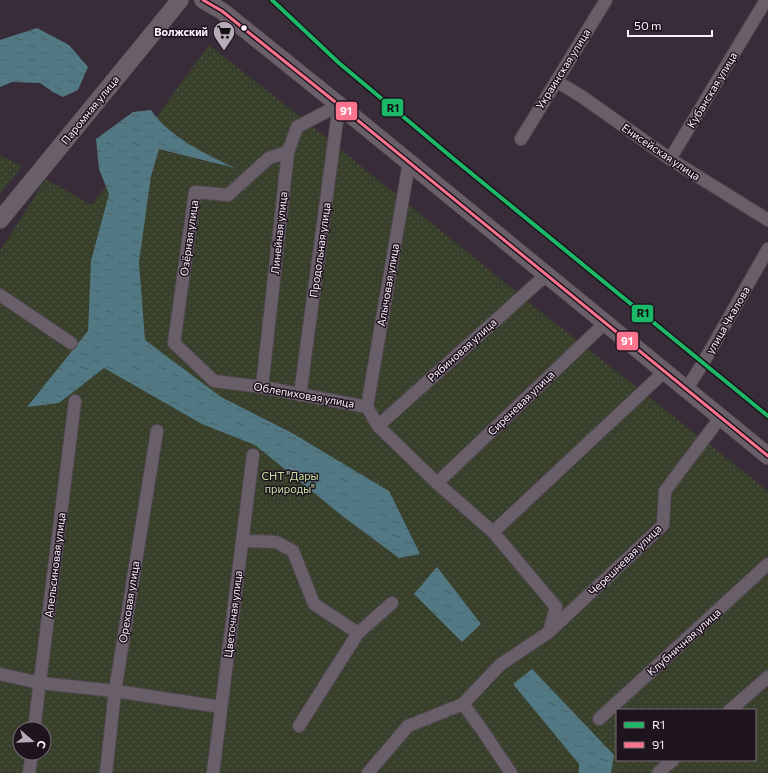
<svg xmlns="http://www.w3.org/2000/svg" width="768" height="773" font-family="Commissioner,sans-serif">
<style>
.garden{fill:url(#garden-dots);fill-rule:evenodd}
.water{fill:url(#water-ripples)}
.lines{fill:none;stroke-linecap:round;stroke-linejoin:round}
.street-casing{stroke:#534953;stroke-width:14}
.secondary-casing{stroke:#534953;stroke-width:18}
.street{stroke:#685f68;stroke-width:12}
.secondary{stroke:#685f68;stroke-width:17}
.bus-1-casing{stroke:#1e141e;stroke-width:6}
.bus-1{stroke:#fc738d;stroke-width:3}
.rail-1-casing{stroke:#1e141e;stroke-width:7}
.rail-1{stroke:#1ab867;stroke-width:4}
.bus-dot{fill:#fdeffd;stroke:#1e141e;stroke-width:1.5}
.labels{text-anchor:middle;stroke-width:3;stroke-linejoin:round;paint-order:stroke}
.poi-label{font-size:11px;font-weight:bold;fill:#fdeffd;stroke:#1e141e;text-anchor:end}
.street-label{font-size:11px;fill:#fdeffd;stroke:#1e141e}
.park-label{font-size:11px;fill:#c9e0a6;stroke:#1e141e}
.line-badge{stroke:#1e141e;stroke-width:1.5}
.badge-label{font-size:11px;text-anchor:middle;font-weight:bold;fill:#fff}
.pale-badge-label{font-size:11px;text-anchor:middle;font-weight:bold;fill:#111}
</style>
<defs>
<pattern id="garden-dots" width="8" height="8" patternUnits="userSpaceOnUse"><rect width="8" height="8" fill="#383f2b"/><path d="M2 2h.1M6 6h.1" fill="none" stroke="#4c5240" stroke-width="1.8" stroke-linecap="round"/></pattern>
<pattern id="water-ripples" width="26" height="14" patternUnits="userSpaceOnUse"><rect width="26" height="14" fill="#527983"/><path d="M2 4q2-2 4 0t4 0M15 11q2-2 4 0t4 0" fill="none" stroke="#4f6068"/></pattern>
</defs>
<rect width="100%" height="100%" fill="#382c38"/>
<path class="garden" d="M209 45 293 111 545 315 768 491V773H0V251L45 180 22 166 0 194V155L22 166 92 205ZM617 710H755V760H617ZM20 729H44V753H20Z"/>
<path class="water" d="M37 28 69 45 88 67 78 90 63 97 53 92 40 83 12 82 0 87V40Z
M151 110C169 137 206 154 235 168L159 149 151 176 139 262 145 340 221 397 292 433 389 491 420 554 399 558 345 518 255 445 202 424 104 368 59 403 27 407 88 331 91 261 109 194 99 169 96 139 133 112Z
M437 567 481 624 462 642 414 594Z
M532 669 614 755 611 773H579V764L513 684Z"/>
<g class="lines">
<g class="street-casing">
<path id="street" d="M556 81 581 96 670 159 768 220
M521 139 606 0
M288 152 269 158 228 195 195 192 174 343 214 381 262 387 367 407 378 426 437 483 493 532 556 607 549 632
M670 159 766 0
M0 295 71 343
M262 387 288 152 297 127 339 105
M686 390 703 363 768 249
M300 395 339 105
M367 407 409 163
M378 426 546 275
M437 483 605 323
M493 532 664 372
M242 541 276 542 293 551 314 604 358 633 299 726
M358 633 392 603
M0 674 40 683 115 691 221 707
M463 704 480 727 511 773
M730 710 768 677
M599 719 768 564
M34 729 75 401
M29 773 32 753
M106 773 115 691 157 431
M213 773 253 455
M368 773 408 726 463 704 500 665 549 632 663 525 665 491 720 418
M658 773 673 760"/>
</g>
<g class="secondary-casing">
<path id="secondary" d="M203 0 222 11 339 105 768 456
M0 220 180 0"/>
</g>
<use href="#street" class="street"/>
<use href="#secondary" class="secondary"/>
<g class="bus-1-casing">
<path id="bus-1" d="M203 0 222 11 339 105 768 456"/>
</g>
<use href="#bus-1" class="bus-1"/>
<g class="rail-1-casing">
<path id="rail-1" d="M272 0 339 63 455 160 768 416"/>
</g>
<use href="#rail-1" class="rail-1"/>
</g>
<defs>
<g id="supermarket-pin" transform="scale(1.15)"><path d="M0 17L-7.5 6A9.5 9.5 0 1 1 7.5 6Z" fill="#b8abb8" stroke="#1e141e"/><path d="M-6-5.5h2.5l.6 2H6L4.5 2H-2.5L-4.4-4H-6ZM-1.5 3.2a1.3 1.3 0 1 0 .1 0ZM3 3.2a1.3 1.3 0 1 0 .1 0Z" fill="#111"/></g>
</defs>
<g fill-rule="evenodd">
<use href="#supermarket-pin" x="224" y="32"/>
</g>
<circle class="bus-dot" cx="244" cy="28" r="3.5"/>
<g class="labels">
<g class="poi-label">
<text x="208" y="36">Волжский</text>
</g>
<g class="street-label">
<text transform="translate(563 69) rotate(-58)" y="4">Украинская улица</text>
<text transform="translate(712 90) rotate(-59)" y="4">Кубанская улица</text>
<text transform="translate(90 110) rotate(-51)" y="4">Паромная улица</text>
<text transform="translate(661 152) rotate(34)" y="4">Енисейская улица</text>
<text transform="translate(279 233) rotate(-84)" y="4">Линейная улица</text>
<text transform="translate(189 238) rotate(-82)" y="4">Озёрная улица</text>
<text transform="translate(320 250) rotate(-82)" y="4">Продольная улица</text>
<text transform="translate(388 285) rotate(-80)" y="4">Алычовая улица</text>
<text transform="translate(728 320) rotate(-60)" y="4">улица Чкалова</text>
<text transform="translate(462 350) rotate(-42)" y="4">Рябиновая улица</text>
<text transform="translate(304 395) rotate(10)" y="4">Облепиховая улица</text>
<text transform="translate(521 403) rotate(-44)" y="4">Сиреневая улица</text>
<text transform="translate(625 560) rotate(-44)" y="4">Черешневая улица</text>
<text transform="translate(55 565) rotate(-83)" y="4">Апельсиновая улица</text>
<text transform="translate(129 602) rotate(-81)" y="4">Ореховая улица</text>
<text transform="translate(233 614) rotate(-83)" y="4">Цветочная улица</text>
<text transform="translate(684 642) rotate(-42)" y="4">Клубничная улица</text>
</g>
<g class="park-label">
<text x="290" y="480">СНТ "Дары<tspan x="290" dy="13">природы"</tspan></text>
</g>
</g>
<g class="line-badge">
<rect x="381" y="98" width="23" height="19" rx="4" fill="#1ab867"/>
<rect x="335" y="101" width="23" height="20" rx="4" fill="#fc738d"/>
<rect x="631" y="304" width="23" height="19" rx="4" fill="#1ab867"/>
<rect x="616" y="331" width="23" height="20" rx="4" fill="#fc738d"/>
</g>
<g class="badge-label">
<text x="346" y="115">91</text>
<text x="627" y="345">91</text>
</g>
<g class="pale-badge-label">
<text x="393" y="112">R1</text>
<text x="643" y="317">R1</text>
</g>
<rect x="616" y="709" width="140" height="52" fill="#1e141e" stroke="#776c77"/>
<rect x="624" y="722" width="20" height="6" fill="#1ab867" stroke="#776c77"/>
<text x="652" y="729" font-size="12" fill="#fdeffd">R1</text>
<rect x="624" y="742" width="20" height="6" fill="#fc738d" stroke="#776c77"/>
<text x="652" y="749" font-size="12" fill="#fdeffd">91</text>
<g transform="translate(32 741) rotate(109)"><circle r="19" fill="#1e141e" stroke="#776c77"/>
<path d="M0-3L7 15L0 10L-7 15Z" fill="#b8abb8"/>
<text y="-6" font-size="11" font-weight="bold" text-anchor="middle" fill="#fdeffd">С</text>
</g>
<path d="M628 30v6h84v-6" fill="none" stroke="#fdeffd" stroke-width="2"/>
<text x="634" y="30" font-size="12" fill="#fdeffd" stroke="#1e141e" stroke-width="3" paint-order="stroke">50 m</text>
</svg>
